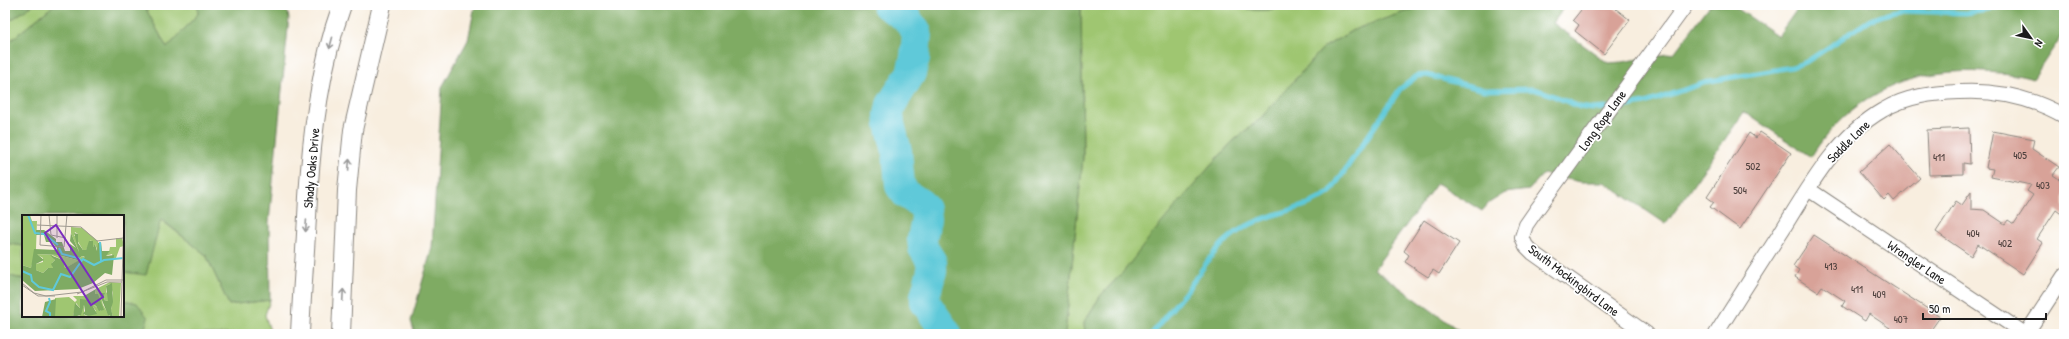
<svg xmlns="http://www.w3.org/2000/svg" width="2069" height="339" font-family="'Patrick Hand',sans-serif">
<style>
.green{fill:#9fc671;stroke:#5e7146}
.forest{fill:#7fab63;stroke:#4e6440}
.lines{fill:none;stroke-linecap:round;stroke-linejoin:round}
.stream{stroke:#5fc9d9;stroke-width:5}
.river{stroke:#5fc9d9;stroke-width:30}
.building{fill:#d8a298}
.minor-casing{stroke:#8a857e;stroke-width:16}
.tertiary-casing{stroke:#8a857e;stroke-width:20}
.minor{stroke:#fff;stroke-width:14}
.tertiary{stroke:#fff;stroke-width:18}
.oneway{stroke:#999}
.labels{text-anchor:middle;stroke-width:3.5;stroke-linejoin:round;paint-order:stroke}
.number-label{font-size:11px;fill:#4b3e3b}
.street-label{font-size:13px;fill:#1c1c1c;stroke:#fff}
.inset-river{fill:none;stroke:#5fc9d9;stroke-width:2}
.inset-road{fill:none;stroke:#a09a91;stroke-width:1}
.view{fill:#7b2cbf;fill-opacity:0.15;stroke:#7b2cbf;stroke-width:2}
.inset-edge{fill:none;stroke:#1c1c1c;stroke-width:2}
</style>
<rect width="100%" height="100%" fill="#fff"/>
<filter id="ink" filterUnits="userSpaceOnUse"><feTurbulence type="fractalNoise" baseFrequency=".025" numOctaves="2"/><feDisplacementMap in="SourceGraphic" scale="8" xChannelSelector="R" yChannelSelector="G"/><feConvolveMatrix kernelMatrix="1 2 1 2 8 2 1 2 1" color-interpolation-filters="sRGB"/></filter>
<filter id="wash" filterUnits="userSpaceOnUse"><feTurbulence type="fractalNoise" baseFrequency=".012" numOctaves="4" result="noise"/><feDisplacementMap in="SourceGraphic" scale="16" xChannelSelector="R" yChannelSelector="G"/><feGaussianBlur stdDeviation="0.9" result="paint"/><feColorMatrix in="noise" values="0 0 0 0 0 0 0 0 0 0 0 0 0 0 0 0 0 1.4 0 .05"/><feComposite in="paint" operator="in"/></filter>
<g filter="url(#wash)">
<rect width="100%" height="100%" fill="#f8eedf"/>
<path class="green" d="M33 5H54L5 45V24Z
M138 5H198V14L167 48 146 9Z
M1081 5H1235C1252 12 1270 12 1287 5H1424L1353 30 1323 48 1260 119 1232 142 1206 171 1124 271 1101 295 1084 322 1085 334H1065L1083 157Z
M160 219 206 255 229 305 270 300 265 315 271 334H125L144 331 137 303 123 300V272L146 274Z
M5 243 23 246V279L5 275Z"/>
<path class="forest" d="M5 5H33L5 24Z
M54 5H138L146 9 167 48 198 14V5H286L289 18 269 222 270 300 229 305 206 255 161 219 146 275 123 272V216H23V246L5 243V45Z
M475 5H1081L1083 157 1065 334H415L411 321 432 248 442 87 468 40Z
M1235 5H1287C1270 12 1252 12 1235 5Z
M1424 5H1566L1553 23 1608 63 1622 62 1674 53 1710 5H1732L1778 36 1800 5H2064V32L2033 79C2017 74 2001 73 1985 72 1913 67 1849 95 1811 157L1744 112 1666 224 1604 182H1581L1543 174 1529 190 1505 193 1489 203 1482 211 1437 183 1374 269 1464 334H1085L1084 322 1101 295 1124 271 1153 233 1206 171 1232 142 1260 119 1323 48 1353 30Z
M5 275 23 279V316H123V300L137 303 148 318 144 331 125 334H5Z"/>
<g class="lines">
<path class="stream" d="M1152 334C1163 318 1176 304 1188 289 1207 263 1216 244 1245 227 1272 211 1307 211 1331 191L1400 89 1417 76 1427 75 1485 90 1533 89 1544 92 1580 107 1593 109 1622 107 1645 103 1710 81 1792 67 1806 62 1870 20 1887 14 1900 11 1965 13 1982 11 2000 5"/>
<path class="river" d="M887 5 905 17 917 32 915 58 911 73 891 105 889 115 890 124 897 151 900 186 906 194 921 204 925 209 926 219 922 239 923 248 932 262V271L925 296V302L947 334"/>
</g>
<g id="blocks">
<path class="building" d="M1585 5H1611L1630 20 1604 54 1575 31 1579 25 1573 20Z
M1969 128 1970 164 1963 163V174L1929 175 1927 130Z
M1993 131 2034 139 2032 149 2059 167 2053 175 2064 182V216L2056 210 2037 239 2043 243 2023 274 1978 244 1971 256 1936 232 1956 201 1962 205 1971 192V209L1984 210 2005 224 2008 220 2014 224 2033 195 2027 191 2031 185 1991 177 1993 169 1986 168Z
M1760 132 1791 153 1740 229 1710 207 1714 202 1707 197 1749 133 1756 138Z
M1890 144 1920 178 1894 201 1889 195 1884 200 1859 172Z
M1424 220 1459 243 1439 274 1433 270 1428 277 1405 262 1409 255 1404 251Z
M1814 235 1940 317 1928 334H1886L1890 328 1869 314 1865 321 1842 306 1845 301 1822 286 1818 292 1795 277 1799 270 1793 266Z"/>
</g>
</g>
<g filter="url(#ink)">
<use href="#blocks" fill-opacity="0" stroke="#8a857e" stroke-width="1"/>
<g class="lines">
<g class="minor-casing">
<path id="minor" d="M1808 189 2025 334
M1647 334 1533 253 1526 246 1522 237 1526 225 1535 212 1686 5
M1716 334C1737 300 1759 266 1781 232 1809 187 1836 137 1883 110 1906 96 1934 93 1959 92 1997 90 2031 97 2064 116
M2026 334 2064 276"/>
</g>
<g class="tertiary-casing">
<path id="tertiary" d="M300 334C302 288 306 243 308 197 312 133 320 66 342 5
M341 334 347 190 353 130 382 5"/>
</g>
<use href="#minor" class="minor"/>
<use href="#tertiary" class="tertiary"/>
</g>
<defs><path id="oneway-shaft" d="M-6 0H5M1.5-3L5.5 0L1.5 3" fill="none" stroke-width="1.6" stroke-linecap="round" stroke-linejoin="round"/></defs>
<g class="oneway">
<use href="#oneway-shaft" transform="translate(331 43) rotate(105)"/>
<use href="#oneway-shaft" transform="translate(349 165) rotate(-85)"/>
<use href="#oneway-shaft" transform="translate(306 226) rotate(94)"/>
<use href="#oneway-shaft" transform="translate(343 295) rotate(-87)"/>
</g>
</g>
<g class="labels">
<g class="number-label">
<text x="2020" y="159">405</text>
<text x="1939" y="161">411</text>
<text x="1753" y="170">502</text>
<text x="2043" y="189">403</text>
<text x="1740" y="194">504</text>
<text x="1973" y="237">404</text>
<text x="2005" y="247">402</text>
<text x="1831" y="270">413</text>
<text x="1857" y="293">411</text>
<text x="1879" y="298">409</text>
<text x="1901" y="323">407</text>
</g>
<g class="street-label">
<text transform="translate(1602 120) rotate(-54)" y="5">Long Rope Lane</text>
<text transform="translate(1848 141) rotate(-45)" y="5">Saddle Lane</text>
<text transform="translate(311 168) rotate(-85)" y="5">Shady Oaks Drive</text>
<text transform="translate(1917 262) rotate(34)" y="5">Wrangler Lane</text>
<text transform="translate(1574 280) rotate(37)" y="5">South Mockingbird Lane</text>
</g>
</g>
<g transform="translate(22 215)">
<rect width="102" height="102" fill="#f8eedf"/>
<path d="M0 0H8L10 6H15L14 34 9 53 0 50ZM49 12 60 13 76 26V37L73 29 72 32 70 30 69 25 64 35H61L55 25 56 19 53 17 52 21H54L57 37 49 18ZM94 23H100L102 31 98 32 94 43H91L90 39 83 41 87 37 88 32H94ZM14 39 36 40 55 45 60 41 63 43 43 53 41 45 30 40 33 45 30 48 31 53H26L21 58 14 55V49L21 47V43ZM88 67 99 68 97 102H91L89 95 91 78 88 69 84 71V77L87 80 86 86 82 85 83 78H78L81 90 88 102H57L62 90V100L66 101 74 96 68 88 58 87V93L54 88 51 102H33V83L47 82 53 87 55 85 51 81H62L79 96V88L75 79H73L74 74Z" fill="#9fc671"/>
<path d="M14 15H22L34 24V27H40L43 36H48V29L54 33 48 26 49 18 57 37 52 18 56 19V28L61 35H64L67 26H71V32L73 29 75 36 76 28 79 27 80 36H88L84 41 92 40 90 60 83 58 71 68 56 74 13 76 0 65V50L9 53 12 34 35 35V33L30 27H24L22 20H14ZM15 39 36 40 55 45 60 41 63 42 43 53 41 45 28 40 33 45 29 49 31 53H26L21 58 14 55V49L22 45ZM90 68 91 87 89 94 91 102 86 100 77 78H83L82 85 86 86 84 71ZM74 74 73 79H76L82 95 77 96 74 91 69 88 75 99 66 101 61 99 63 96 62 90 59 100 51 102 53 88 58 93V84L66 85 62 81ZM34 84 33 102H20L23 87Z" fill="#7fab63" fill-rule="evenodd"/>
<path class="inset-river" d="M6 0 13 18 22 19 36 30M78 27 79 46M37 33 40 39 56 43 60 46M0 56 9 60 10 66 17 72 31 75 39 59 48 62 61 44 72 50 82 45 102 43M27 83 28 87 24 96 28 98V102"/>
<path class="inset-road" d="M19 0 18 30 42 32 45 0M27 0 29 20 44 23M15 10 59 12 75 26 101 23M35 23V0M0 68 12 78 24 81 60 77 84 65H101M0 70 16 81H33M55 79 85 67H100M99 102 102 0"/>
<path class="view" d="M34 10 81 82 69 90 23 18Z"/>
<rect width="102" height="102" class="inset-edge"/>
</g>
<rect width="2069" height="339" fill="none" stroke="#fff" stroke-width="20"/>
<g transform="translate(2031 38) rotate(123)" stroke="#ffffff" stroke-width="3" paint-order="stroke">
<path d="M0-3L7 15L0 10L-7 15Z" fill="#1c1c1c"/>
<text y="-6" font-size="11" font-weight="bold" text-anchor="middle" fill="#1c1c1c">N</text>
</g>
<path d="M1923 313v6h123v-6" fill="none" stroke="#1c1c1c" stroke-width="2"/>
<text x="1929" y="313" font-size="12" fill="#1c1c1c" stroke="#ffffff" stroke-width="3" paint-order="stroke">50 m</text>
</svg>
